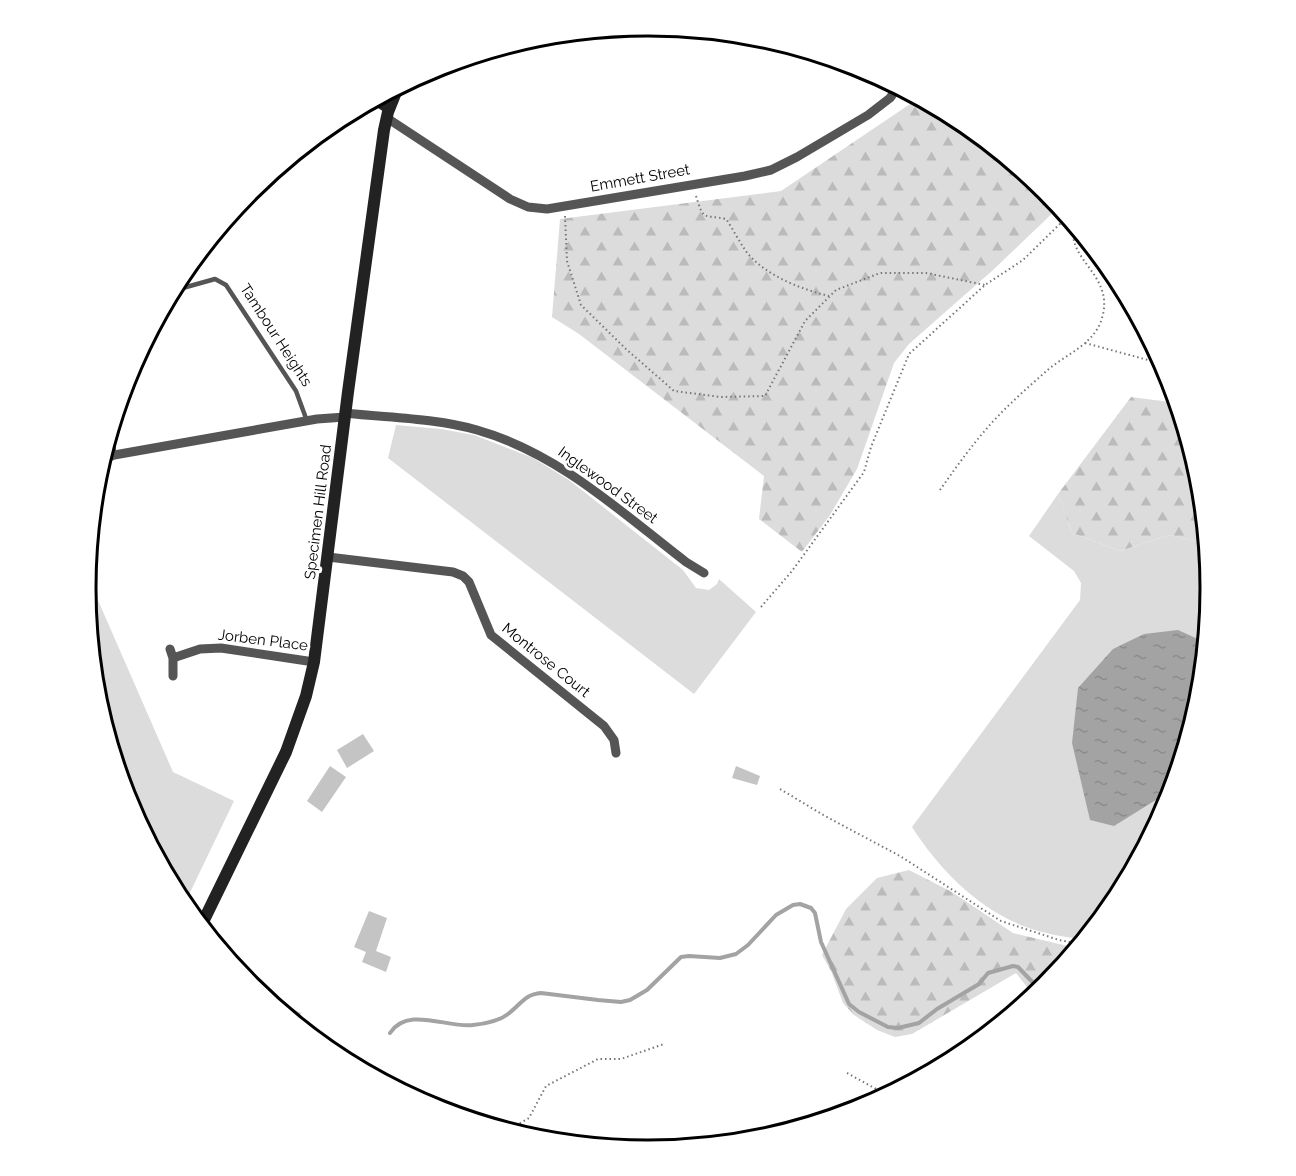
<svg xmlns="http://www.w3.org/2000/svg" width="1296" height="1176" font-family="Raleway,sans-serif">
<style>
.green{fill:#dcdcdc}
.forest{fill:url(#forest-firs)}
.water{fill:url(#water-ripples)}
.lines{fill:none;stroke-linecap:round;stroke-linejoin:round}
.stream{stroke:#a3a3a3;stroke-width:4}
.building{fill:#c4c4c4}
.path{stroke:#777;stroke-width:2;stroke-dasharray:1.5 3;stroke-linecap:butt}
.lane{stroke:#555;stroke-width:4.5}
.street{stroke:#555;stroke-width:9}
.secondary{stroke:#222;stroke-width:12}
.labels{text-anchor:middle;stroke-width:6;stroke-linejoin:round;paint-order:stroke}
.street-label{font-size:15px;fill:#000;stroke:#fff}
.rim{fill:none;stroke:#000;stroke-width:3}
</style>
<defs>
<pattern id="forest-firs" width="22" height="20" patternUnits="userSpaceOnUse" patternTransform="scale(1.5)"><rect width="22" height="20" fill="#dcdcdc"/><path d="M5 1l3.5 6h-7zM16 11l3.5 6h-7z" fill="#bbb"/></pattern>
<pattern id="water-ripples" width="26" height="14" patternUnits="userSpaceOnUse" patternTransform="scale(1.5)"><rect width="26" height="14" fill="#a3a3a3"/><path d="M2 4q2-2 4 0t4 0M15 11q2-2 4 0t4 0" fill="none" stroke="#8b8b8b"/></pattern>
</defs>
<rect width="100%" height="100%" fill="#fff"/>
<path class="green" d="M396 425 441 429 474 435 533 458 569 480 683 570 696 588 709 590 717 584 719 579 756 612 694 694 388 458Z
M1058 494 1072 533 1120 551 1170 535 1206 544 1210 588 1200 698 1168 804 1116 901 1084 940C1070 937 1056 936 1042 932 987 918 942 874 912 827L1080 600 1081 583 1074 571 1029 536Z
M87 575 173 772 234 801 184 905 128 803 96 697 86 588Z"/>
<path class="forest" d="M919 98 961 121 1046 190 1059 207 993 270 909 344 894 363 857 469 830 515 802 552 759 519 764 476 579 334 552 317 560 219 781 191Z
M1131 397 1177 403 1200 479 1206 544 1170 535 1120 551 1072 533 1058 494Z
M909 870 952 892 1013 933 1076 948 1046 986 1034 996 1016 973 912 1034 895 1037 877 1030 854 1015 843 1003 831 971 822 955 846 909 877 878Z"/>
<path class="water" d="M1178 630 1200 640 1204 653 1200 698 1175 780 1159 798 1114 826 1090 820 1072 743 1078 688 1113 649 1144 634Z"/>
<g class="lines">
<path class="stream" d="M390 1033C408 1006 446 1028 473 1025 483 1024 499 1021 508 1014 520 1005 525 994 541 993L598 1000 621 1002 630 1000 647 990 681 957 689 956 720 958 736 954 748 945 776 915 793 905 800 904 811 908 815 913 821 942 849 1004 859 1012 888 1027 898 1028 919 1023 937 1009 979 984 988 973 1013 966 1018 967 1040 990"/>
</g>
<path class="building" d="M363 734 374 751 347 768 337 750Z
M330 766 346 777 322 812 307 801Z
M736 766 760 776 757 785 732 778Z
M369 911 387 918 376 951 391 957 386 972 362 962 366 952 354 947Z
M273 1000 301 1013 296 1024 271 1003Z
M329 1038 344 1049 338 1057 324 1046Z"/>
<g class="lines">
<path class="path" d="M696 196C704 222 703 214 726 219 733 229 742 247 749 255 769 277 801 289 829 296
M565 216 567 261 581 305 626 349 674 391 721 397 765 396 805 321 836 290 880 273H926L985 285
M1085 343 1163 364
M940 490C959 463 979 435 1003 411 1018 396 1034 382 1050 368 1069 353 1095 343 1102 318 1115 275 1066 260 1074 226
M761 607 792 571 864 472 871 447 909 354 985 285 1023 260 1067 217
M780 789 825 816 900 856 1001 921 1059 940 1080 944
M847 1073 887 1095
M508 1130 529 1118 546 1086 598 1059H621L664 1044"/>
<path class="lane" d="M172 291 215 279 226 285 296 391 307 421"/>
<path class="street" d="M387 118 510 199 528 207 547 209 745 176 771 170 797 157 868 115 890 98 898 87
M345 413C389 418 435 418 477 430 558 453 621 512 686 562L704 573
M110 433 112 456
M103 457 317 419 345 417
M328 557 453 572 463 576 469 582 491 635 604 726 614 740 616 753
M170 649 173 658V676
M173 658 200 649 221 648 314 662"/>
<path class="secondary" d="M375 99 389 108
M201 926 286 752 306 696 314 662 348 392 384 130 388 112 398 87"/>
</g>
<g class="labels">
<g class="street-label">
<text transform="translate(640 178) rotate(-10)" y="5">Emmett Street</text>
<text transform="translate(276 335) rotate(57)" y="5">Tambour Heights</text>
<text transform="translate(608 485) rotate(36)" y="5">Inglewood Street</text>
<text transform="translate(318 512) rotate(-83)" y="5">Specimen Hill Road</text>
<text transform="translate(263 640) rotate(7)" y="5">Jorben Place</text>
<text transform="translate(546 660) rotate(39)" y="5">Montrose Court</text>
</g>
</g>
<path d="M0 0H1296V1176H0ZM96 588a552 552 0 1 1 1104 0a552 552 0 1 1-1104 0Z" fill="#fff" fill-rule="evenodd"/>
<path class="rim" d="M96 588a552 552 0 1 1 1104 0a552 552 0 1 1-1104 0Z"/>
</svg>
